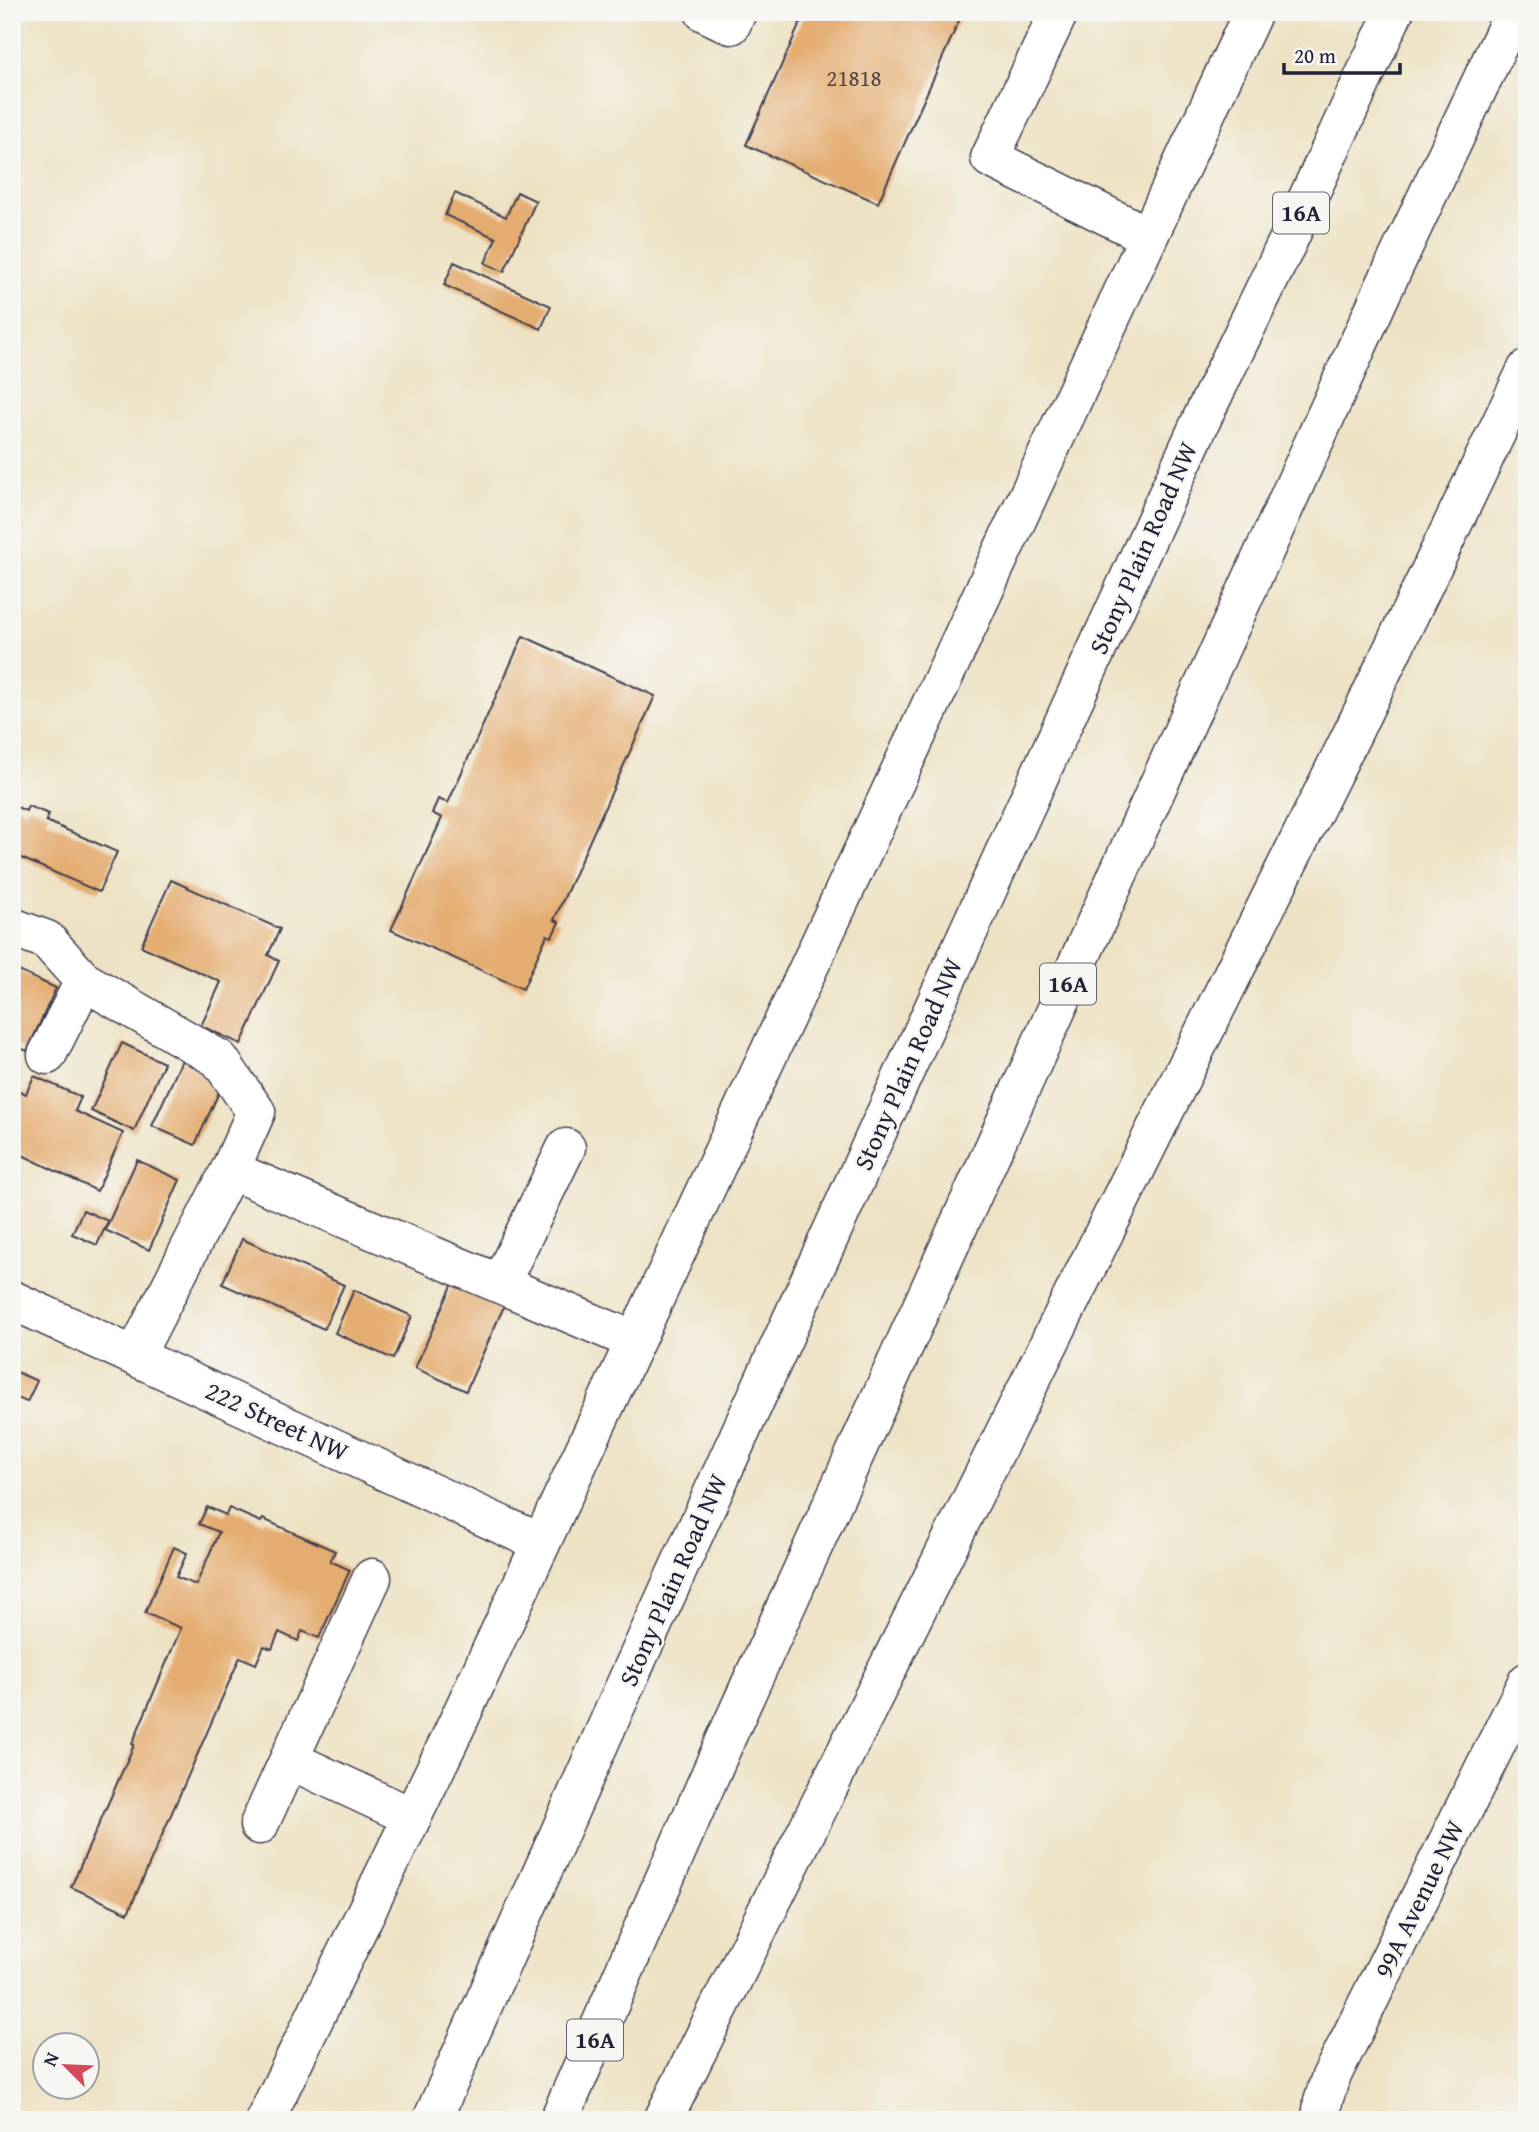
<svg xmlns="http://www.w3.org/2000/svg" width="1539" height="2132" font-family="'Gentium Book Plus',serif">
<style>
.building{fill:#e4ac70}
.lines{fill:none;stroke-linecap:round;stroke-linejoin:round}
.minor-casing{stroke:#413f50;stroke-width:41}
.major-casing{stroke:#413f50;stroke-width:41}
.highway-casing{stroke:#413f50;stroke-width:41}
.minor{stroke:#fff;stroke-width:38}
.major{stroke:#fff;stroke-width:38}
.highway{stroke:#fff;stroke-width:38}
.labels{text-anchor:middle;stroke-width:5;stroke-linejoin:round;paint-order:stroke}
.number-label{font-size:23px;fill:#524448}
.shield{fill:#f6f6f2;stroke:#626272;stroke-width:2}
.shield-label{font-size:24px;font-weight:bold;fill:#22223b}
.street-label{font-size:26px;fill:#22223b;stroke:#f6f6f2}
</style>
<rect width="100%" height="100%" fill="#f6f6f2"/>
<filter id="ink" filterUnits="userSpaceOnUse"><feTurbulence type="fractalNoise" baseFrequency=".0143" numOctaves="2"/><feDisplacementMap in="SourceGraphic" scale="14" xChannelSelector="R" yChannelSelector="G"/><feConvolveMatrix kernelMatrix="1 2 1 2 8 2 1 2 1" color-interpolation-filters="sRGB"/></filter>
<filter id="wash" filterUnits="userSpaceOnUse"><feTurbulence type="fractalNoise" baseFrequency=".00686" numOctaves="4" result="noise"/><feDisplacementMap in="SourceGraphic" scale="28" xChannelSelector="R" yChannelSelector="G"/><feGaussianBlur stdDeviation="1.57" result="paint"/><feColorMatrix in="noise" values="0 0 0 0 0 0 0 0 0 0 0 0 0 0 0 0 0 1.4 0 .05"/><feComposite in="paint" operator="in"/></filter>
<g filter="url(#wash)">
<rect width="100%" height="100%" fill="#eee2c4"/>
<g id="blocks">
<path class="building" d="M805 12H963L878 203 746 145Z
M517 192 536 201 504 272 485 263 496 238 445 215 455 193 506 217Z
M454 262 551 306 541 329 444 285Z
M523 636 655 696 554 920 559 922 552 937 547 935 523 989 391 930 442 818 432 813 438 799 448 803Z
M12 805 26 811 28 806 49 814 46 821 117 852 99 892 12 854Z
M171 880 280 929 268 955 279 961 241 1044 201 1026 221 982 141 946Z
M12 968 56 988 27 1051 12 1044Z
M122 1043 164 1063 134 1131 91 1111Z
M182 1060 225 1079 195 1145 152 1126Z
M34 1076 81 1097 75 1111 123 1133 97 1191 12 1150V1088L26 1094Z
M137 1160 180 1180 149 1250 105 1230Z
M83 1210 108 1221 97 1245 72 1234Z
M242 1239 344 1285 324 1329 222 1284Z
M454 1281 505 1304 466 1391 415 1368Z
M354 1290 412 1316 393 1359 335 1333Z
M12 1370 37 1381 27 1402 12 1396Z
M207 1507 226 1515 229 1508 261 1522 263 1519 335 1551 330 1561 350 1570 319 1638 302 1631 298 1641 279 1632 272 1649 264 1646 256 1664 240 1657 128 1913 71 1887 134 1745 132 1744 181 1628 145 1613 174 1547 187 1553 176 1577 196 1585 219 1532 199 1524Z"/>
</g>
</g>
<g filter="url(#ink)">
<use href="#blocks" fill-opacity="0" stroke="#413f50" stroke-width="2"/>
<g class="lines">
<g class="minor-casing">
<path id="minor" d="M704 12 731 25 737 12
M1059 12 990 158 1148 236
M12 927 47 940 84 981 219 1059 256 1112 230 1170
M47 1055 84 981
M500 1284 566 1148
M12 1300 541 1543
M135 1356 230 1170 635 1341
M290 1760 412 1817
M259 1825 372 1578
M1321 2120 1323 2101 1330 2079 1527 1682"/>
</g>
<g class="major-casing">
<path id="major" d="M265 2120 450 1739 1253 12
M663 2120 1354 730 1527 369"/>
</g>
<g class="highway-casing">
<path id="highway" d="M432 2120 624 1688 1205 412 1287 243 1394 12
M559 2120 728 1734 1382 292 1514 12"/>
</g>
<use href="#minor" class="minor"/>
<use href="#major" class="major"/>
<use href="#highway" class="highway"/>
</g>
</g>
<g class="labels">
<g class="number-label">
<text x="854" y="86">21818</text>
</g>
<g class="shield">
<rect x="1273" y="192.5" width="56" height="41" rx="5"/>
<rect x="1040" y="963.5" width="56" height="41" rx="5"/>
<rect x="567" y="2019.5" width="56" height="41" rx="5"/>
</g>
<g class="shield-label">
<text x="1301" y="221">16A</text>
<text x="1068" y="992">16A</text>
<text x="595" y="2048">16A</text>
</g>
<g class="street-label">
<text transform="translate(1143 548) rotate(-66)" y="9">Stony Plain Road NW</text>
<text transform="translate(908 1064) rotate(-66)" y="9">Stony Plain Road NW</text>
<text transform="translate(277 1421) rotate(25)" y="9">222 Street NW</text>
<text transform="translate(673 1580) rotate(-66)" y="9">Stony Plain Road NW</text>
<text transform="translate(1419 1899) rotate(-64)" y="9">99A Avenue NW</text>
</g>
</g>
<rect width="1539" height="2132" fill="none" stroke="#f6f6f2" stroke-width="42"/>
<g transform="translate(66 2066) rotate(294)"><circle r="33" fill="#f6f6f2" stroke="#a1a1a9" stroke-width="2"/>
<path d="M0-5L12 26L0 18L-12 26Z" fill="#d1495b"/>
<text y="-10" font-size="19" font-weight="bold" text-anchor="middle" fill="#22223b">N</text>
</g>
<path d="M1284 63v10h116v-10" fill="none" stroke="#22223b" stroke-width="3.5"/>
<text x="1294" y="63" font-size="21" fill="#22223b" stroke="#f6f6f2" stroke-width="5" paint-order="stroke">20 m</text>
</svg>
